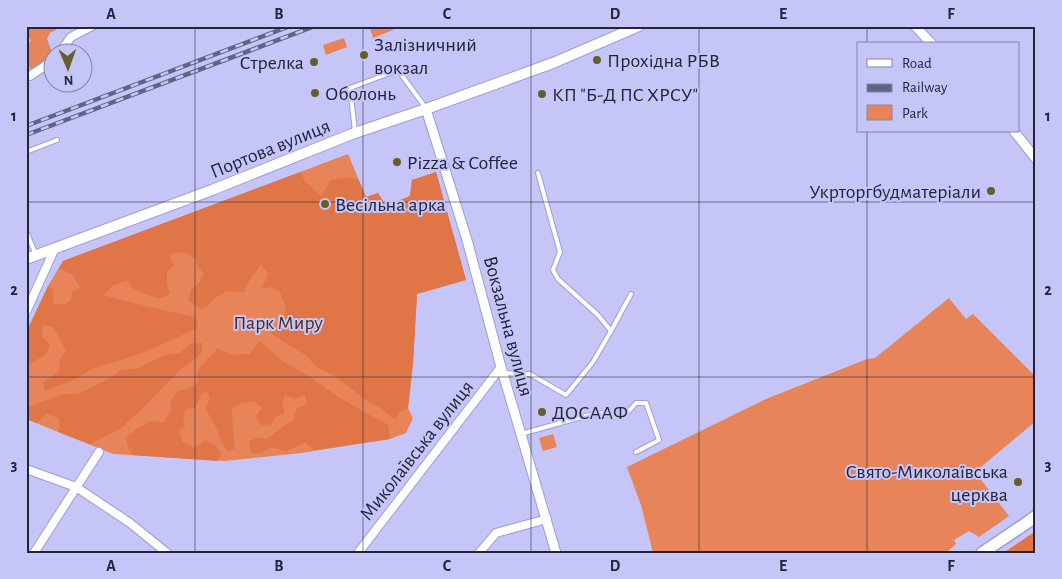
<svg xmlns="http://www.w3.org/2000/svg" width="1062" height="579" font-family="'Alegreya Sans',sans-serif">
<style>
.green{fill:#e78459}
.forest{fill:#e07647}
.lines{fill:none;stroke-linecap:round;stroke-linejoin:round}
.service-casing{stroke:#9d9dd8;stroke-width:6}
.minor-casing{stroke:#9d9dd8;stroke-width:10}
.tertiary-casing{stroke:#9d9dd8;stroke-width:11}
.secondary-casing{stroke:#9d9dd8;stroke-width:12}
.primary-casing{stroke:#9d9dd8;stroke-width:14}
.service{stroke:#fff;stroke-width:4}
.minor{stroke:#fff;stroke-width:8}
.tertiary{stroke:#fff;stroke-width:9}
.secondary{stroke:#fff;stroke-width:10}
.primary{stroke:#fff;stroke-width:11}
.rail-casing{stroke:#626283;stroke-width:4.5}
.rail{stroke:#c5c6f7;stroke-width:2.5;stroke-dasharray:8;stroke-linecap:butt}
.grid{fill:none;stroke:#23233a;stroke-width:1;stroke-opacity:0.55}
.poi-dot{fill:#635e2a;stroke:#c5c6f7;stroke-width:2}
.labels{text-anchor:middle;stroke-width:4;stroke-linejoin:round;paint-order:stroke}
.poi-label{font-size:20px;fill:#23233a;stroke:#c5c6f7;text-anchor:start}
.street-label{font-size:20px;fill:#23233a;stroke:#c5c6f7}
.park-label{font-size:20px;fill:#512714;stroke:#c5c6f7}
.neatline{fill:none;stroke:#23233a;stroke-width:2}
.grid-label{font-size:16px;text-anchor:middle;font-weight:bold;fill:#23233a}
</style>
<rect width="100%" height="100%" fill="#c5c6f7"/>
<path class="green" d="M26 26H63L50 33 47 39 52 52C47 60 40 67 30 69L27 58 26 45 31 41 26 33Z
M374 26H392L393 30 373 38 370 28Z
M344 38 347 47 326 55 323 45Z
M348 154 366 197 378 193 386 206 410 196 412 180 436 172 466 280 417 294 413 363 408 408 413 418 406 433 390 439 301 453 225 461 113 454 26 419V333L48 286 63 261Z
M949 298 966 319 973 314 1036 377V421L975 472 1009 516 979 537 969 531 954 540 956 544 946 553H695L693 551 684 553H653L641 505 627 467 766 399 867 359 875 358Z
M553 434 557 447 543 451 539 438Z"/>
<path class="forest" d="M301 172 304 180 321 196 331 180 347 177 358 179 366 197 378 193 386 206 410 196 412 180 436 172 466 280 417 294 413 363 408 408 400 412 395 419 380 408 367 401 333 375 315 366 307 356 270 333 278 329 282 323 286 308 280 292 272 287 262 289 268 274 261 264 249 281 244 292 227 291 215 298 208 306 201 309 188 300 191 289 199 283 204 274 198 267 196 259C185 252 182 250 169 255L174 265 167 272V283L170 294 159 299 133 289 127 281 114 285 103 295 149 307 196 317 198 327 185 334 137 355 94 368 71 381 45 391 43 382 52 377 60 369 59 361 66 351 54 328 43 324 42 336 50 345 46 355 29 364 26 370V333L48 286 53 289V304H65L71 300 72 291 80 288 73 275 59 268 63 261Z
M260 341 281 360 310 377 340 398 388 425 390 439 315 450 305 443 286 451 272 447 261 453H251L249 442 255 437 267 439 286 424 293 421 297 408 307 404 305 395 296 399 285 395 282 402 285 413 276 417 271 424 261 425 255 417 262 408 254 401 242 403 232 408 233 435 235 448 228 452 221 441 216 427 205 408 210 399 206 390 200 397 195 408 186 409 183 416 185 427 179 429 182 441 194 448 205 441 216 446 221 453 218 461 133 455 128 448 126 438 138 428 151 421 163 423 171 411V400L178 391 188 389 197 384 198 370 218 348 232 355 249 354Z
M203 343 201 354 181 369 142 409 121 428 90 444 58 432 60 426 58 418 47 414 37 423 26 419V408L61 395 80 393 110 378 121 370 139 368 154 360 167 355 179 353 191 344Z
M1036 531V553H1003Z"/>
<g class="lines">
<g class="service-casing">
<path id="service" d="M355 131 350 88 398 70 425 107
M26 152 57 140
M538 173 560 252 553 270 558 279 598 315 611 331
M26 231 36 255
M503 373 530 374 566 395 593 362 611 331 631 294
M521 434 585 416 602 413 614 417 628 412 636 403H646L659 440 636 452"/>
</g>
<g class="minor-casing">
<path id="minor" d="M60 52 71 37 92 26
M26 76H30L52 61
M26 312 55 248
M26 469 76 487 130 523 167 553
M34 553 99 452
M358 553 501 367
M479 553 496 533 547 519"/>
</g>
<g class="tertiary-casing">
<path id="tertiary" d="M915 26 932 44
M426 109 467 240 501 367 556 553
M1014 131 1036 159"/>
</g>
<g class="secondary-casing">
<path id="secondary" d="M26 259 212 190 352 134 426 109 553 63 639 26"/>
</g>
<g class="primary-casing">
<path id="primary" d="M982 553 1025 524 1036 516"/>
</g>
<use href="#service" class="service"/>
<use href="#minor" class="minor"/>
<use href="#tertiary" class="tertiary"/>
<use href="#secondary" class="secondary"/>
<use href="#primary" class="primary"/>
<g class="rail-casing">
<path id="rail" d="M26 126 290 26
M26 135 315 26"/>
</g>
<use href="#rail" class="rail"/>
</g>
<path class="grid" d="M195 26V553M363 26V553M531 26V553M699 26V553M867 26V44M867 131V553M26 202H1036M26 377H1036"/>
<g class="poi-dot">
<circle cx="364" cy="55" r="5"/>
<circle cx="597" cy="60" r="5"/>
<circle cx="314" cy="62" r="5"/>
<circle cx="315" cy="93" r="5"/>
<circle cx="542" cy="94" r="5"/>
<circle cx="397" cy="162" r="5"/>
<circle cx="991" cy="191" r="5"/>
<circle cx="325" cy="204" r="5"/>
<circle cx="542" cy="412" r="5"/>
<circle cx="1018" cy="482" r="5"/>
</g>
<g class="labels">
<g class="poi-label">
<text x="374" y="51">Залізничний<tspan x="374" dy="23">вокзал</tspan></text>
<text x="607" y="67">Прохідна РБВ</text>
<text x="304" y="69" text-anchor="end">Стрелка</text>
<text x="325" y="100">Оболонь</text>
<text x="552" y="101">КП "Б-Д ПС ХРСУ"</text>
<text x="407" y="169">Pizza &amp; Coffee</text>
<text x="981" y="198" text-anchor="end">Укрторгбудматеріали</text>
<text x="335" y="211">Весільна арка</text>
<text x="552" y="419">ДОСААФ</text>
<text x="1008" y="478" text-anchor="end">Свято-Миколаївська<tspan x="1008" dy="23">церква</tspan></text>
</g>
<g class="street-label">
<text transform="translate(270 148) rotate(-22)" y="7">Портова вулиця</text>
<text transform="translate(509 326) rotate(75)" y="7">Вокзальна вулиця</text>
<text transform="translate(416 450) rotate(-52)" y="7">Миколаївська вулиця</text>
</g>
<g class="park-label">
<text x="278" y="329">Парк Миру</text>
</g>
</g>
<rect width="1062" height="579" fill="none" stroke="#c5c6f7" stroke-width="55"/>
<rect x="857" y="42" width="162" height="90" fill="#c5c6f7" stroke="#8485ab"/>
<rect x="867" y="59" width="25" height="8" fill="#ffffff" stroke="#8485ab"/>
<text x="902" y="68" font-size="15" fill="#23233a">Road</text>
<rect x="867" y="84" width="25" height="8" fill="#626283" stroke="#8485ab"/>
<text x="902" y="92" font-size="15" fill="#23233a">Railway</text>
<rect x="867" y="105" width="25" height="15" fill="#e78459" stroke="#8485ab"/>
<text x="902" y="118" font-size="15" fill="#23233a">Park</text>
<g transform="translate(68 68) rotate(178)"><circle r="24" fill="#c5c6f7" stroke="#8485ab"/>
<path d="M0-4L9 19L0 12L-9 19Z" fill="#635e2a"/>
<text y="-8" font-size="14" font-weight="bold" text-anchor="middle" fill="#23233a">N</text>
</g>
<rect x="28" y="28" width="1006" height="524" class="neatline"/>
<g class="grid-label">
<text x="111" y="19">A</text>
<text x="279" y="19">B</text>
<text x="447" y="19">C</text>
<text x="615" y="19">D</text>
<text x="783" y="19">E</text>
<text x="951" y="19">F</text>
<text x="14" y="121">1</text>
<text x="1048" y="121">1</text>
<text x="14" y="295">2</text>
<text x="1048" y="295">2</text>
<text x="14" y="470">3</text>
<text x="1048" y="470">3</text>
<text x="111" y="571">A</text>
<text x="279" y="571">B</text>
<text x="447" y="571">C</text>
<text x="615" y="571">D</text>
<text x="783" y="571">E</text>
<text x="951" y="571">F</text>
</g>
</svg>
